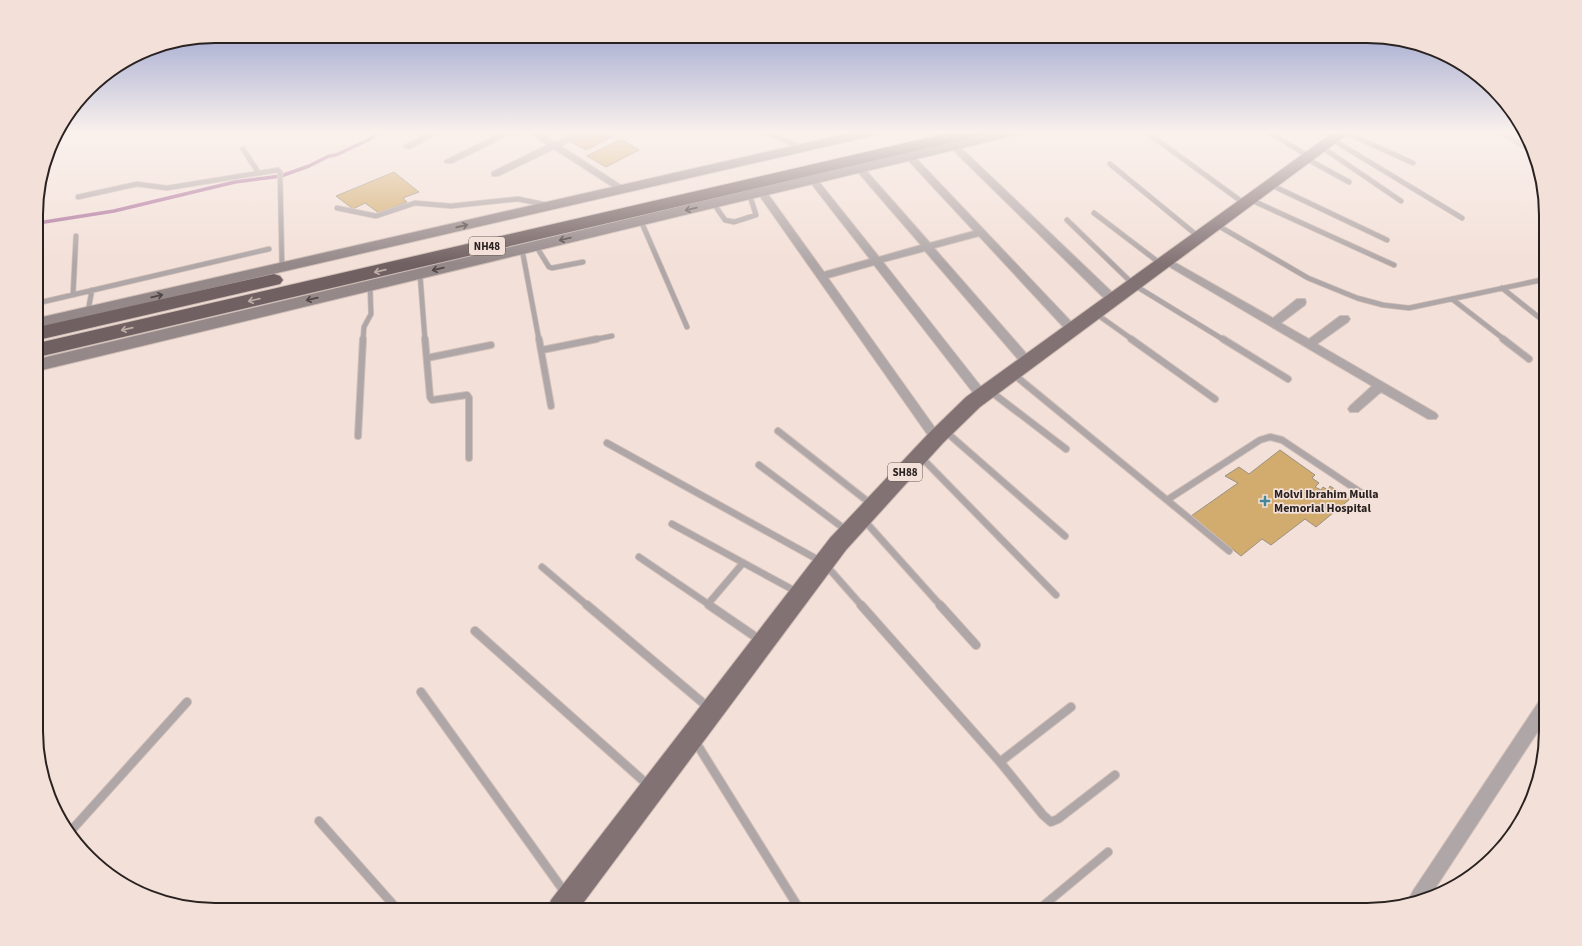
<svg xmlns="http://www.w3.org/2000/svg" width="1582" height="946" font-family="'Source Sans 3',sans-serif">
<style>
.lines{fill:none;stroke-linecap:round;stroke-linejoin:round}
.stream{stroke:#ac739c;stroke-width:3.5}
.building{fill:#d2ac6f;stroke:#9a9183}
.lane-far2-casing{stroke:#cfbeb7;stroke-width:6}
.lane-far1-casing{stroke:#cfbeb7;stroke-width:8}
.lane-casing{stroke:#cfbeb7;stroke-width:10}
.street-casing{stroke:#cfbeb7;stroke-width:2}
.secondary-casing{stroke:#cfbeb7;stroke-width:2}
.primary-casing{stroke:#cfbeb7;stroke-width:2}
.highway-casing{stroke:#cfbeb7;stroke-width:2}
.lane-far2{stroke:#afa6a7;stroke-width:4.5}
.lane-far1{stroke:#afa6a7;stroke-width:6}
.lane{stroke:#afa6a7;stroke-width:8}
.street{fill:#afa6a7;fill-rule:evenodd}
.secondary{fill:#958889;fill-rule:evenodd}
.primary{fill:#827274;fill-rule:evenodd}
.highway{fill:#716061;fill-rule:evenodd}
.oneway{stroke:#4f4645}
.oneway2{stroke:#bfada8}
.poi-dot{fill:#448897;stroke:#f3e0d8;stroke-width:1.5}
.labels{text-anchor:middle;stroke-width:3.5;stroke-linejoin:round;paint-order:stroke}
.shield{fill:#f3e0d8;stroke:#665b57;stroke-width:1}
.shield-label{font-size:11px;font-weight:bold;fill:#292220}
.poi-label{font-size:12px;font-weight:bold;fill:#292220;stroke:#f3e0d8;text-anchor:start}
.rim{fill:none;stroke:#292220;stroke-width:2}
</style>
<rect width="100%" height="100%" fill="#f3e0d8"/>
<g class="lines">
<path class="stream" d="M38 223 114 211 235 182 281 176 309 166 329 156 336 155 368 140 380 131"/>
</g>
<path class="building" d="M592 131H602L612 137 586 150 571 142Z
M621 139 639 150 606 167 587 156Z
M394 172 419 192 403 198 407 202 379 213 365 203 353 209 336 196Z
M1280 450 1315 475 1312 478 1319 483 1315 487 1321 490 1323 487 1328 490 1330 486 1350 499 1316 527 1305 519 1271 545 1262 539 1241 556 1191 516 1238 483 1225 476 1239 467 1249 474Z"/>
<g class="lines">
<g class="lane-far2-casing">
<path id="lane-far2" d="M765 131 802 148
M1145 131 1245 204
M1267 131 1310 157
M1498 131 1525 147
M1344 132 1413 163
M1333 140 1462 218
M1323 148 1401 201
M243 149 258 172
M1307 159 1349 182
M1110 164 1199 237
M1271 185 1387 240
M78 197 137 184 167 188 278 170 280 172 282 267
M1251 200 1394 265
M714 204 725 220 734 222 756 215 750 196
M337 208 376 216 415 203 451 206 518 199 547 205
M1094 213 1161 264
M1067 220 1134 285 1224 340
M641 221 687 327
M1217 225 1308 278 1357 298 1383 305 1409 308 1546 279
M536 246 549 267 552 268 583 262
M522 249 539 340
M420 274 425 340
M1502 288 1546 323
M73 295 76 236
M1452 299 1505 340
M38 303 269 249
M88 311 92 290
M1095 313 1133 340
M363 340 364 327 371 314 370 285
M592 340 612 336"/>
</g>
<g class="lane-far1-casing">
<path id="lane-far1" d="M425 339 430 397 432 400 467 395 469 398V458
M539 339 551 406
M1131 339 1215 399
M1223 339 1288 379
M1503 339 1529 359
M542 350 597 339
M427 358 491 345
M1012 373 1229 551
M990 391 1066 449
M778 431 871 504
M945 431 1065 536
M358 436 363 339
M607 443 824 563 862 606
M920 456 1056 595
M759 465 846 530
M1167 500 1260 440 1270 437 1282 440 1366 496
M863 519 941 606
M672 524 797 592
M639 557 711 606
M542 567 588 606
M708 604 743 563"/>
</g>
<g class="lane-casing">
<path id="lane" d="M587 605 709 708
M709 605 760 640
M861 605 1000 762 1043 815 1051 822 1058 819 1115 775
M940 605 976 645
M475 631 648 785
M421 692 566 894
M695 741 800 910
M1000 762 1071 707
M319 821 398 910
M69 833 187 702
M352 910 355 907
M1038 910 1108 852"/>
</g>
<g class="street-casing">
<path id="street" d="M432 131H444L411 148 408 149 403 146Z
M505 131H517L452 163H446L444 161Z
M527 131H538L555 142 577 131H589L561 146 627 189 625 191H619L554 149 498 176H492V172L547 145Z
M954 143 957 144 1117 297 1118 300 1117 303H1109L951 148 949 146Z
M910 154 913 155 1078 329 1076 332H1068L979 236 934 248 1031 359 1033 362 1031 365H1023L925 251 883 262 986 393 988 396 986 399H978L874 265 828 278 940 435 942 438 940 441H932L757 192 759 190H765L824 272 870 259 810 182V178H816L879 257 921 245 857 171V167H863L930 243 974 231 907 159V155Z
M1167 258 1273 318 1297 299H1305L1306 302 1305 305 1281 323 1309 339 1340 316H1348L1350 319 1348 322 1317 344 1436 413 1438 416 1436 419H1428L1381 392 1358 412H1350L1348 409 1350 406 1372 386 1163 263 1162 261Z
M1546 698V719L1432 893 1411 900 1410 897 1413 891 1540 700Z"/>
</g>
<g class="secondary-casing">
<path id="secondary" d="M858 131H882L876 135 38 328V318Z
M998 131H1022L1016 135 38 371V359Z"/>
</g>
<g class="primary-casing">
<path id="primary" d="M1335 131H1352L980 407 943 443 846 550 578 910H547L551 900 830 538 929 433 966 397Z"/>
</g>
<g class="highway-casing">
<path id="highway" d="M957 131H986L984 134 979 136 38 357V343Z
M274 274 280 276 283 280 280 284 38 340V327Z"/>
</g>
<use href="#lane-far2" class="lane-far2"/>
<use href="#lane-far1" class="lane-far1"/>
<use href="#lane" class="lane"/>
<use href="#street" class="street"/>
<use href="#secondary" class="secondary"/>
<use href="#primary" class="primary"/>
<use href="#highway" class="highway"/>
</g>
<defs><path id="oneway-shaft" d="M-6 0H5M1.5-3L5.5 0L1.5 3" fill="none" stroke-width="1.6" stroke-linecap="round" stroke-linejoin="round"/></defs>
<g class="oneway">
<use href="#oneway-shaft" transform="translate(691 209) rotate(167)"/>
<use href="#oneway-shaft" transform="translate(462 226) rotate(-13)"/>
<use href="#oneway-shaft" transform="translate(565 239) rotate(167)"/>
<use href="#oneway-shaft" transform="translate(438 269) rotate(167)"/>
<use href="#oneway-shaft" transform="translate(157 296) rotate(-13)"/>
<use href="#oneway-shaft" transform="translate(312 299) rotate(167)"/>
</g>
<g class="oneway2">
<use href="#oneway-shaft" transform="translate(380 271) rotate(167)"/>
<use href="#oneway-shaft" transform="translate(254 300) rotate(167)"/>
<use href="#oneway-shaft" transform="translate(127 329) rotate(167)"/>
</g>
<linearGradient id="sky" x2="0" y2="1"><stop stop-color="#909aca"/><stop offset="0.5" stop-color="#faf1ed"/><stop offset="1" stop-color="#faf1ed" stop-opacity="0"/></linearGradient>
<rect width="1582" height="264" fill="url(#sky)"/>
<path class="poi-dot" d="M1263 495h4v4h4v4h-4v4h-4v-4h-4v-4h4z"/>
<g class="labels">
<g class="shield">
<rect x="469" y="237" width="36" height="18" rx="3"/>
<rect x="888" y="463" width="34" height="18" rx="3"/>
</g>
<g class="shield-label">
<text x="487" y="250">NH48</text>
<text x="905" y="476">SH88</text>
</g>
<g class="poi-label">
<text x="1274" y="498">Molvi Ibrahim Mulla<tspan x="1274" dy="14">Memorial Hospital</tspan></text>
</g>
</g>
<path d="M0 0H1582V946H0ZM215 43H1367A172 172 0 0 1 1539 215V731A172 172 0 0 1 1367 903H215A172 172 0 0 1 43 731V215A172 172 0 0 1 215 43Z" fill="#f3e0d8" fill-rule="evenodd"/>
<path class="rim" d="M215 43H1367A172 172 0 0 1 1539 215V731A172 172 0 0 1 1367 903H215A172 172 0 0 1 43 731V215A172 172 0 0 1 215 43Z"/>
</svg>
